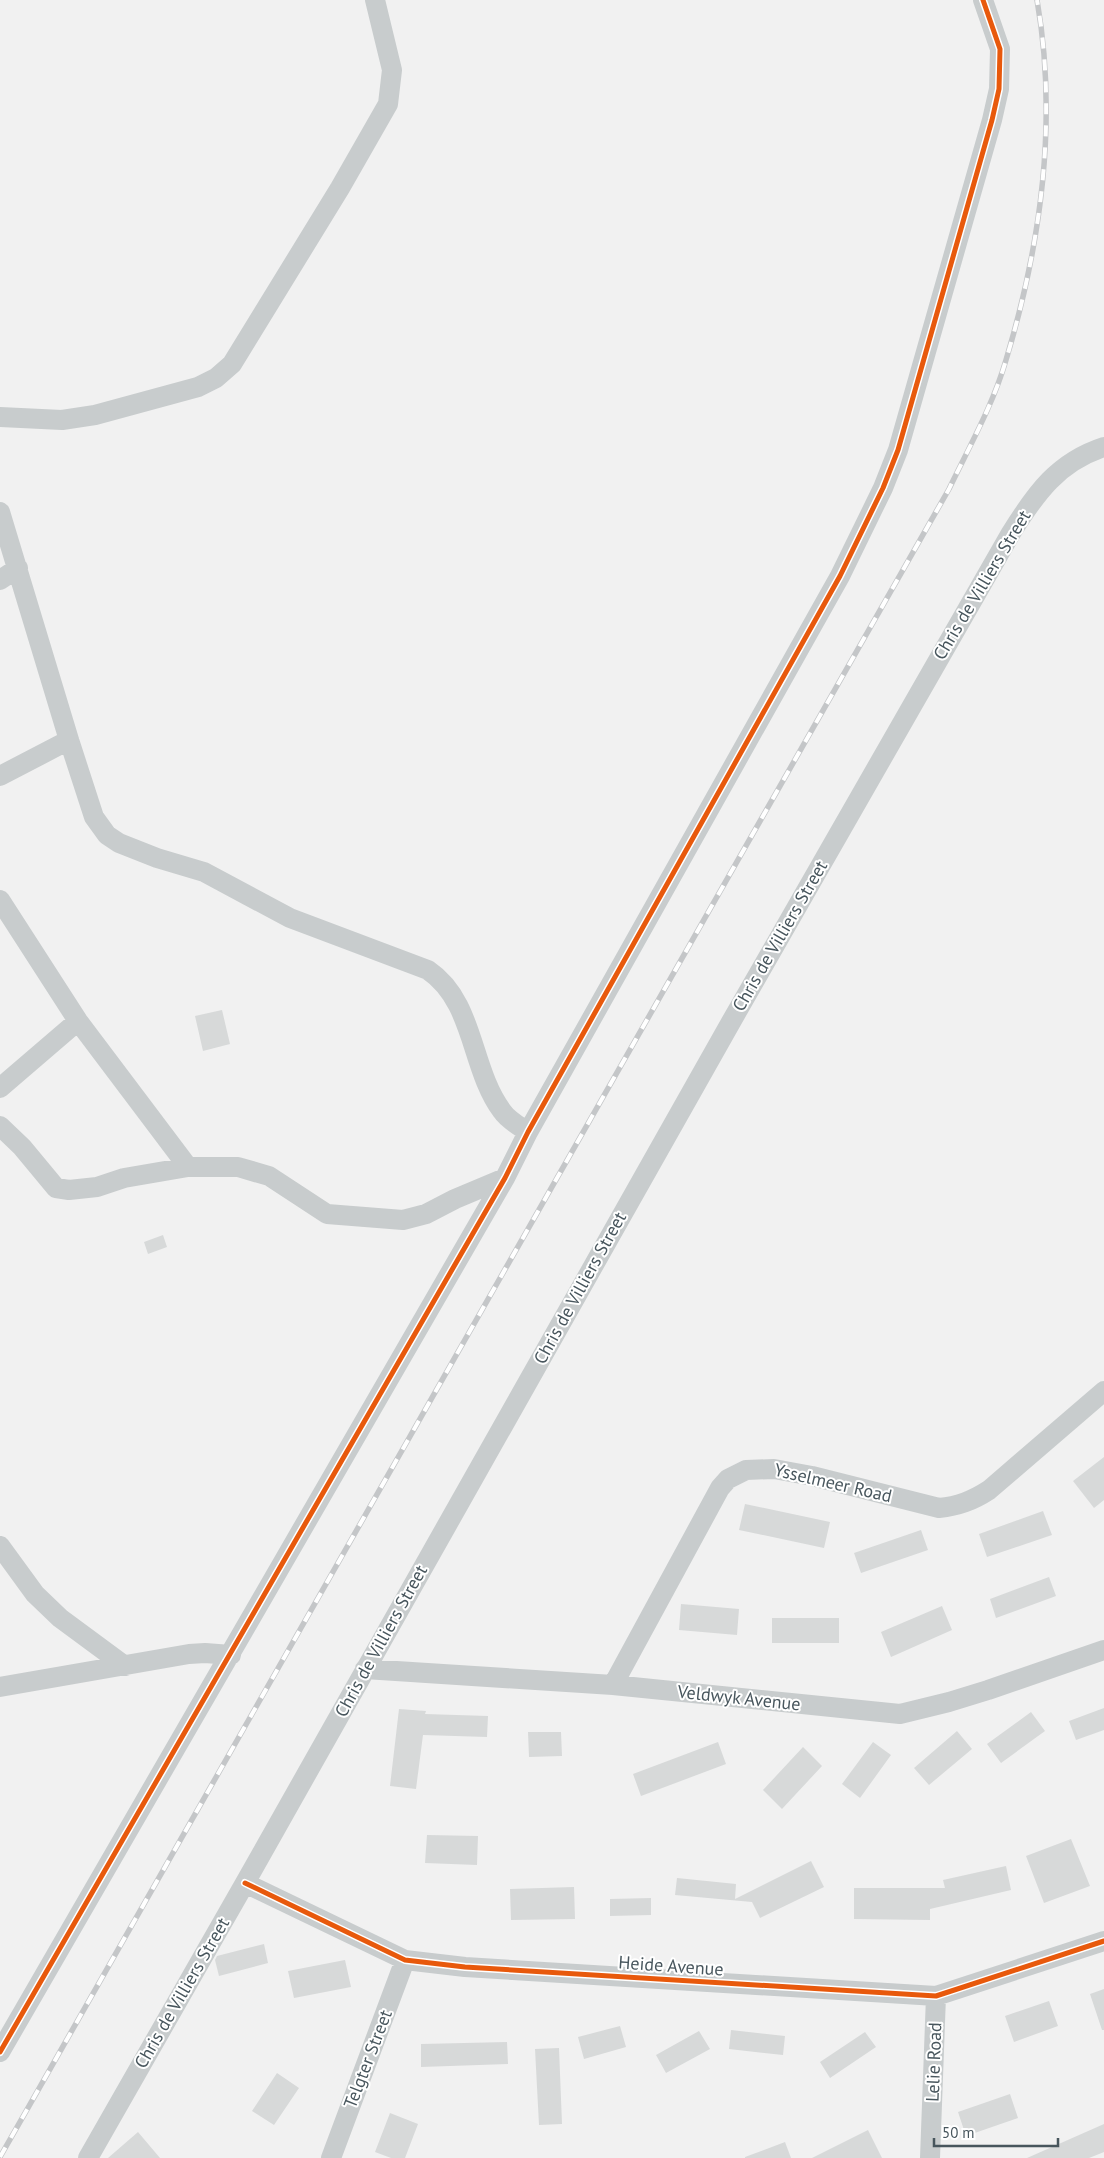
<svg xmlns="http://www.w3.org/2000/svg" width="1104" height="2158" font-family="'PT Sans',sans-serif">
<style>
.building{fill:#d7d9d9}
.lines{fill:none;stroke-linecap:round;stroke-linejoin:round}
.minor{stroke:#c8cccd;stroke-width:20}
.rail-casing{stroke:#c4c6c8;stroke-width:5.5}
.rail{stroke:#fff;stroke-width:4;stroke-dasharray:11;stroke-linecap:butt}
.cycleway-casing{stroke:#fff;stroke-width:8}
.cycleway{stroke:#e8590c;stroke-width:5}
.labels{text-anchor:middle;stroke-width:4;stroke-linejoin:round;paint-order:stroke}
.street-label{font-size:18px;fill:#48565d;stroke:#fff}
</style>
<rect width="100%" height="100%" fill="#f1f1f1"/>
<path class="building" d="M222 1010 230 1044 203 1051 195 1016Z
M163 1235 167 1247 148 1254 144 1242Z
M1104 1457V1500L1094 1508 1073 1481Z
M745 1504 830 1522 824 1548 739 1530Z
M1043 1511 1052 1535 987 1557 979 1534Z
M921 1530 928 1550 861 1573 854 1553Z
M1049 1577 1056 1596 996 1618 990 1599Z
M681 1604 739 1609 737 1635 679 1630Z
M942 1606 952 1630 891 1657 881 1632Z
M772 1618H839V1643H772Z
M1104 1708V1730L1076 1740 1069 1721Z
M399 1709 426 1711 425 1714 488 1716 487 1737 423 1735 416 1789 390 1786Z
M1031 1712 1045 1731 1001 1763 987 1744Z
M957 1731 972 1749 929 1785 914 1768Z
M528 1732H561L562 1756 529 1757Z
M718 1742 726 1764 641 1796 633 1774Z
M873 1742 891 1755 860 1798 842 1784Z
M803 1747 822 1766 782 1809 763 1790Z
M427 1835 478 1836 477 1865 425 1863Z
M1071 1839 1090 1886 1044 1903 1026 1856Z
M811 1861 824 1887 760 1918 752 1902 675 1895 677 1878 736 1884 735 1899Z
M1006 1866 1011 1890 930 1909V1920L854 1919V1888H945L943 1880Z
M574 1887 575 1919 511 1920 510 1889Z
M651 1898V1915L610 1916V1899Z
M264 1944 268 1963 219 1976 215 1960 217 1956Z
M345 1960 351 1987 294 1998 288 1971Z
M1104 1989V2030H1102L1090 1994Z
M1049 2001 1058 2026 1014 2042 1005 2016Z
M620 2026 626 2047 584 2059 578 2037Z
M731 2030 785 2036 783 2055 729 2049Z
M699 2031 710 2049 666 2073 656 2055Z
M865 2032 876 2047 830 2078 820 2062Z
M507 2042 508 2064 421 2067V2044Z
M559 2048 562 2124 539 2125 535 2049Z
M277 2073 299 2088 274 2125 252 2111Z
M1010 2094 1018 2118 966 2136 958 2112Z
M390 2113 418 2124 405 2158H391L375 2152Z
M1104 2124V2152L1089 2158H1027Z
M868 2130 882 2158H812Z
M138 2132 160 2158H108Z
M785 2142 791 2158H745V2157Z"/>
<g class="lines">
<path class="minor" d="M0 417 62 420 95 415 198 387 216 378 232 364 340 188 388 104 392 70 375 0
M0 512 69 740 94 817 107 835 119 843 157 858 204 872 290 918 428 970C475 1002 470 1068 502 1111 508 1120 519 1126 528 1132
M0 580 18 568
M0 776 69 740
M0 900 78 1021 188 1167
M0 1088 78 1021
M0 1126 22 1147 56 1188 69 1190 97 1187 124 1178 188 1167H238L269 1176 327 1214 403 1220 426 1214 455 1199 505 1178
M0 1546 35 1594 60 1618 125 1666
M365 1669 613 1685 900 1714 949 1702 988 1690 1104 1650
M613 1685 720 1488 728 1479 746 1470 774 1469 812 1476 939 1508C958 1506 972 1501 989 1490L1104 1391
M0 1687 189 1654 205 1653 231 1655
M245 1883 405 1960 465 1967 936 1996 1104 1941
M0 2052 505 1178 528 1132 840 576 883 488 898 450 992 120 999 89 1000 49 983 0
M88 2158 245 1883 731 1022 1011 533C1036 493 1058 462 1104 447
M331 2158 405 1960
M930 2158 936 1996"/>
<g class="rail-casing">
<path id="rail" d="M0 2157 949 489C969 447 993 405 1006 360 1041 244 1058 120 1037 0"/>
</g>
<use href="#rail" class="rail"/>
<g class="cycleway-casing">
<path id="cycleway" d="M245 1883 405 1960 465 1967 936 1996 1104 1941
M0 2052 505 1178 528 1132 840 576 883 488 898 450 992 120 999 89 1000 49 983 0"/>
</g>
<use href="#cycleway" class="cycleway"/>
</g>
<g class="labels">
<g class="street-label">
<text transform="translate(982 585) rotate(-59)" y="6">Chris de Villiers Street</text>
<text transform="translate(780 936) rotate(-60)" y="6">Chris de Villiers Street</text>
<text transform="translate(580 1288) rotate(-61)" y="6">Chris de Villiers Street</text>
<text transform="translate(833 1483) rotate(13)" y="6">Ysselmeer Road</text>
<text transform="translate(381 1641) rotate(-61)" y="6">Chris de Villiers Street</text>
<text transform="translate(739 1698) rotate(6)" y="6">Veldwyk Avenue</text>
<text transform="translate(671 1966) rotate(4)" y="6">Heide Avenue</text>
<text transform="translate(182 1993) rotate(-60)" y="6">Chris de Villiers Street</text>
<text transform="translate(368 2059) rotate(-69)" y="6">Telgter Street</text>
<text transform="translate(934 2062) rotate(-88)" y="6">Lelie Road</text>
</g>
</g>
<path d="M934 2138v8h124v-8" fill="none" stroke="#48565d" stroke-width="2.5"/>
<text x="942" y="2138" font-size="15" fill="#48565d" stroke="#ffffff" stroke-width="4" paint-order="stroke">50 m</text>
</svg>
